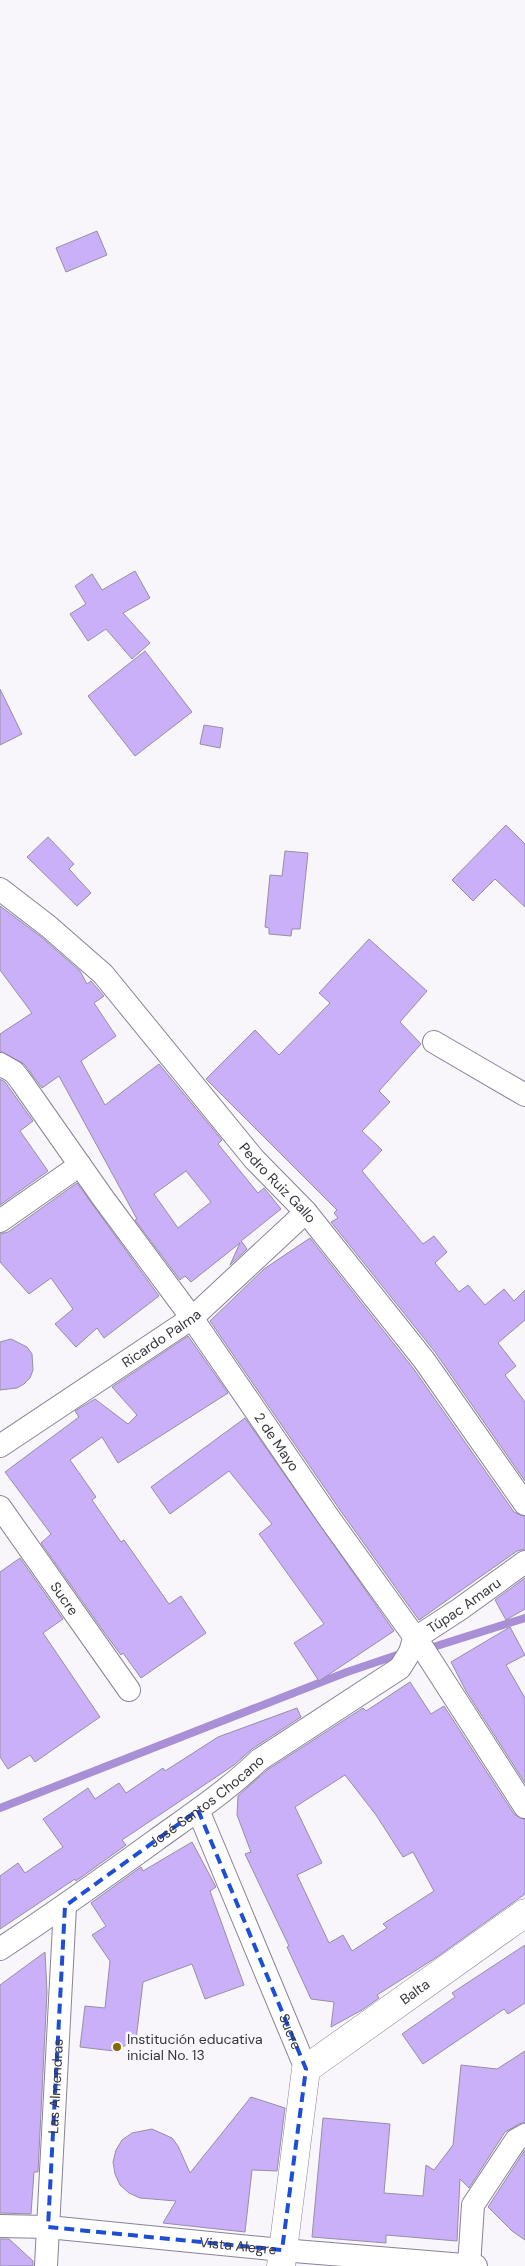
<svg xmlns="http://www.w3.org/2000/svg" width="525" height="2266" font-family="'DM Sans',sans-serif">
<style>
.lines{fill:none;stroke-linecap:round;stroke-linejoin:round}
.stream{stroke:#a98fd5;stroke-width:8}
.building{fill:#cab0f8;stroke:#968fa4;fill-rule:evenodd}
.minor-casing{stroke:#898298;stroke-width:24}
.tertiary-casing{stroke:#898298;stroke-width:29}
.minor{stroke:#fff;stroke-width:22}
.tertiary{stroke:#fff;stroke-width:28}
.marked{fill:none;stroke:#1d4ed8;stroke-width:4;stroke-dasharray:10 6;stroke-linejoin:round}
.poi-dot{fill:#856a04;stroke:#f8f6fb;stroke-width:2}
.labels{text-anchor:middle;stroke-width:5;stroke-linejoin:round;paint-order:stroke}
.street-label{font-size:14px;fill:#37343d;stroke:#f8f6fb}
.poi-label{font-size:14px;fill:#37343d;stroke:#f8f6fb;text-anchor:start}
</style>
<rect width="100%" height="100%" fill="#f8f6fb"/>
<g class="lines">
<path class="stream" d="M427 1649 525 1618
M0 1808 347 1672 403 1653"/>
</g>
<path class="building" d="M97 231 107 255 66 272 56 248Z
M135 571 150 598 123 613 150 643 132 659 106 629 88 641 70 614 86 604 75 586 92 574 102 590Z
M145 651 192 712 135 756 88 696Z
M0 689 22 734 0 745Z
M204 725 223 728 220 748 200 744Z
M506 825 525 844V907L495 879 473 901 452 880Z
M48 837 74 864 69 869 91 893 77 906 27 857Z
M285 851 308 853 300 929H292L291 936 269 934V928L265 927 270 875 282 876Z
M0 906 40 936 80 971 87 984 91 981 104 996 94 1003 116 1036 81 1061 105 1105 159 1064 222 1140 218 1144 258 1193 264 1188 281 1209 241 1241 247 1249 230 1265 240 1243 191 1282 185 1276 180 1280 135 1220 137 1219 59 1076 42 1088 24 1064 0 1051V1034L32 1013 0 970ZM186 1171 211 1202 178 1228 154 1194Z
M369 939 427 991 400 1022 421 1044 379 1091 390 1102 362 1131 382 1150 362 1171 423 1244 434 1236 447 1252 435 1263 459 1292 468 1285 485 1305 504 1289 514 1301 525 1290V1320L498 1343 516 1366 505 1375 525 1402V1481L435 1352 331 1222 338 1218 334 1213 337 1210 206 1079 255 1030 279 1055 330 1003 319 993Z
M0 1079 5 1082 33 1121 20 1131 48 1171 0 1205Z
M77 1183 159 1296 104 1338 97 1328 76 1347 55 1324 73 1309 51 1278 29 1294 0 1262V1234L8 1232Z
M310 1238 413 1368 514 1512 525 1517V1549L517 1551 419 1620 340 1510 210 1321 264 1269Z
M188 1336 228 1393 118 1463 102 1437 70 1460 96 1497 92 1500 121 1542 124 1540 169 1604 181 1596 206 1633 141 1678 123 1653 121 1655 104 1632 41 1543 51 1534 5 1472 79 1417 75 1411 95 1399 128 1424 137 1415 112 1387Z
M11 1339 27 1347 32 1354 33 1370 30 1378 24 1384 17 1388 0 1390V1342Z
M245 1418 394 1631 319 1681 294 1643 324 1624 259 1534 272 1524 229 1471 170 1514 151 1487Z
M20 1558 63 1619 43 1633 100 1717 35 1762 30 1755 8 1769 0 1757V1572Z
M525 1578V1609L506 1620 495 1600Z
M510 1627 525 1655 506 1665 525 1698V1783L466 1691 451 1662Z
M410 1682 431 1714 444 1706 514 1814 525 1820V1894L437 1957 377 1995 379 1998 362 2010 331 2027 334 2002 311 1999 287 1947 289 1946 245 1854 251 1852 237 1815 238 1796 267 1770 363 1708 366 1711ZM345 1775 376 1815 403 1857 413 1852 434 1891 383 1924 387 1928 352 1951 343 1935 329 1943 297 1875 322 1863 295 1807Z
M297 1708 301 1717 252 1749 234 1765 122 1840 126 1845 76 1881 75 1879 0 1929V1876L18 1863 25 1873 63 1847 43 1819 88 1788 95 1799 119 1783 126 1793 163 1768 165 1771 218 1737Z
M192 1842 216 1887 210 1891 244 1985 205 1999 192 1964 143 1982 136 2040 114 2051 80 2047 85 2006 105 2008 110 1961 92 1935 106 1926 91 1903 141 1867 143 1871Z
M525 1945V2003L508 2014 504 2009 423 2064 402 2034 455 1997 452 1993Z
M45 1952 47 1992 38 2172H34L31 2214 0 2213V1985Z
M525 2051V2122L519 2124 505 2132 469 2188 460 2179 457 2241 386 2235V2243L312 2237 323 2118 390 2124 384 2193 423 2196 426 2165 434 2170 453 2145 461 2065 497 2069Z
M251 2097 285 2108 277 2171 252 2170 245 2232 163 2223 176 2201 140 2198 129 2193 120 2185 115 2174 113 2162 116 2150 122 2140 132 2133 152 2129 172 2138 178 2146 190 2173Z
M525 2150V2240L512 2231 488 2207Z
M0 2239H9L33 2261V2266H0Z"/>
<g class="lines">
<g class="minor-casing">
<g id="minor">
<path id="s1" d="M0 889 48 926 103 974 254 1159 306 1212 424 1360 525 1504"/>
<path d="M434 1042 525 1095"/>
<path id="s2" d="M0 1064 14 1072 21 1081 103 1198 192 1318 329 1518 424 1650 525 1807"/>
<path d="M0 1221 80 1165"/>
<path id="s3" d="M0 1446 192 1318 306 1212"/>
<path id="s4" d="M0 1507 129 1690"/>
<path id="s5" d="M198 1810 306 2069"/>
<path id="s6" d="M0 1949C53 1914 105 1877 156 1840 192 1814 228 1790 259 1760L400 1668 410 1652 414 1639 460 1609 525 1562"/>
<path id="s7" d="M0 2226 48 2227 282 2250 476 2266"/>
<path id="s8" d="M46 2266 65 1906"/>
<path d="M469 2266 473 2205 516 2140 525 2135"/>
</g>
</g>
<g class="tertiary-casing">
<g id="tertiary">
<path id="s9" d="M281 2266 306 2069 525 1913"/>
</g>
</g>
<use href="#minor" class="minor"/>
<use href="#tertiary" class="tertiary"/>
</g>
<path class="marked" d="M198 1810 306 2069 282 2250 48 2227 65 1906Z"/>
<circle class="poi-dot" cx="117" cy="2047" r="5"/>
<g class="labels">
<g class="street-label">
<text dy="5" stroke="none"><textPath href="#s1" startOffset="406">Pedro Ruiz Gallo</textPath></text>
<text dy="5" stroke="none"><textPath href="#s3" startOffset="194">Ricardo Palma</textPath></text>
<text dy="5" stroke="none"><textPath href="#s2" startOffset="470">2 de Mayo</textPath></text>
<text dy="5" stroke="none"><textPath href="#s4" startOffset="112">Sucre</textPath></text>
<text dy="5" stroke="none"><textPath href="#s6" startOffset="582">Túpac Amaru</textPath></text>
<text dy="5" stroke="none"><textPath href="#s6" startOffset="254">José Santos Chocano</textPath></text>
<text dy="5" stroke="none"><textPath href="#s9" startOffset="332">Balta</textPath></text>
<text dy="5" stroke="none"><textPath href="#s5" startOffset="240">Sucre</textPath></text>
<text dy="5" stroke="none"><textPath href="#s8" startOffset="180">Las Almendras</textPath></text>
<text dy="5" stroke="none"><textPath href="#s7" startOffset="239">Vista Alegre</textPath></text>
</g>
<g class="poi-label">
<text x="127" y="2044">Institución educativa<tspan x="127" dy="16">inicial No. 13</tspan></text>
</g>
</g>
</svg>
